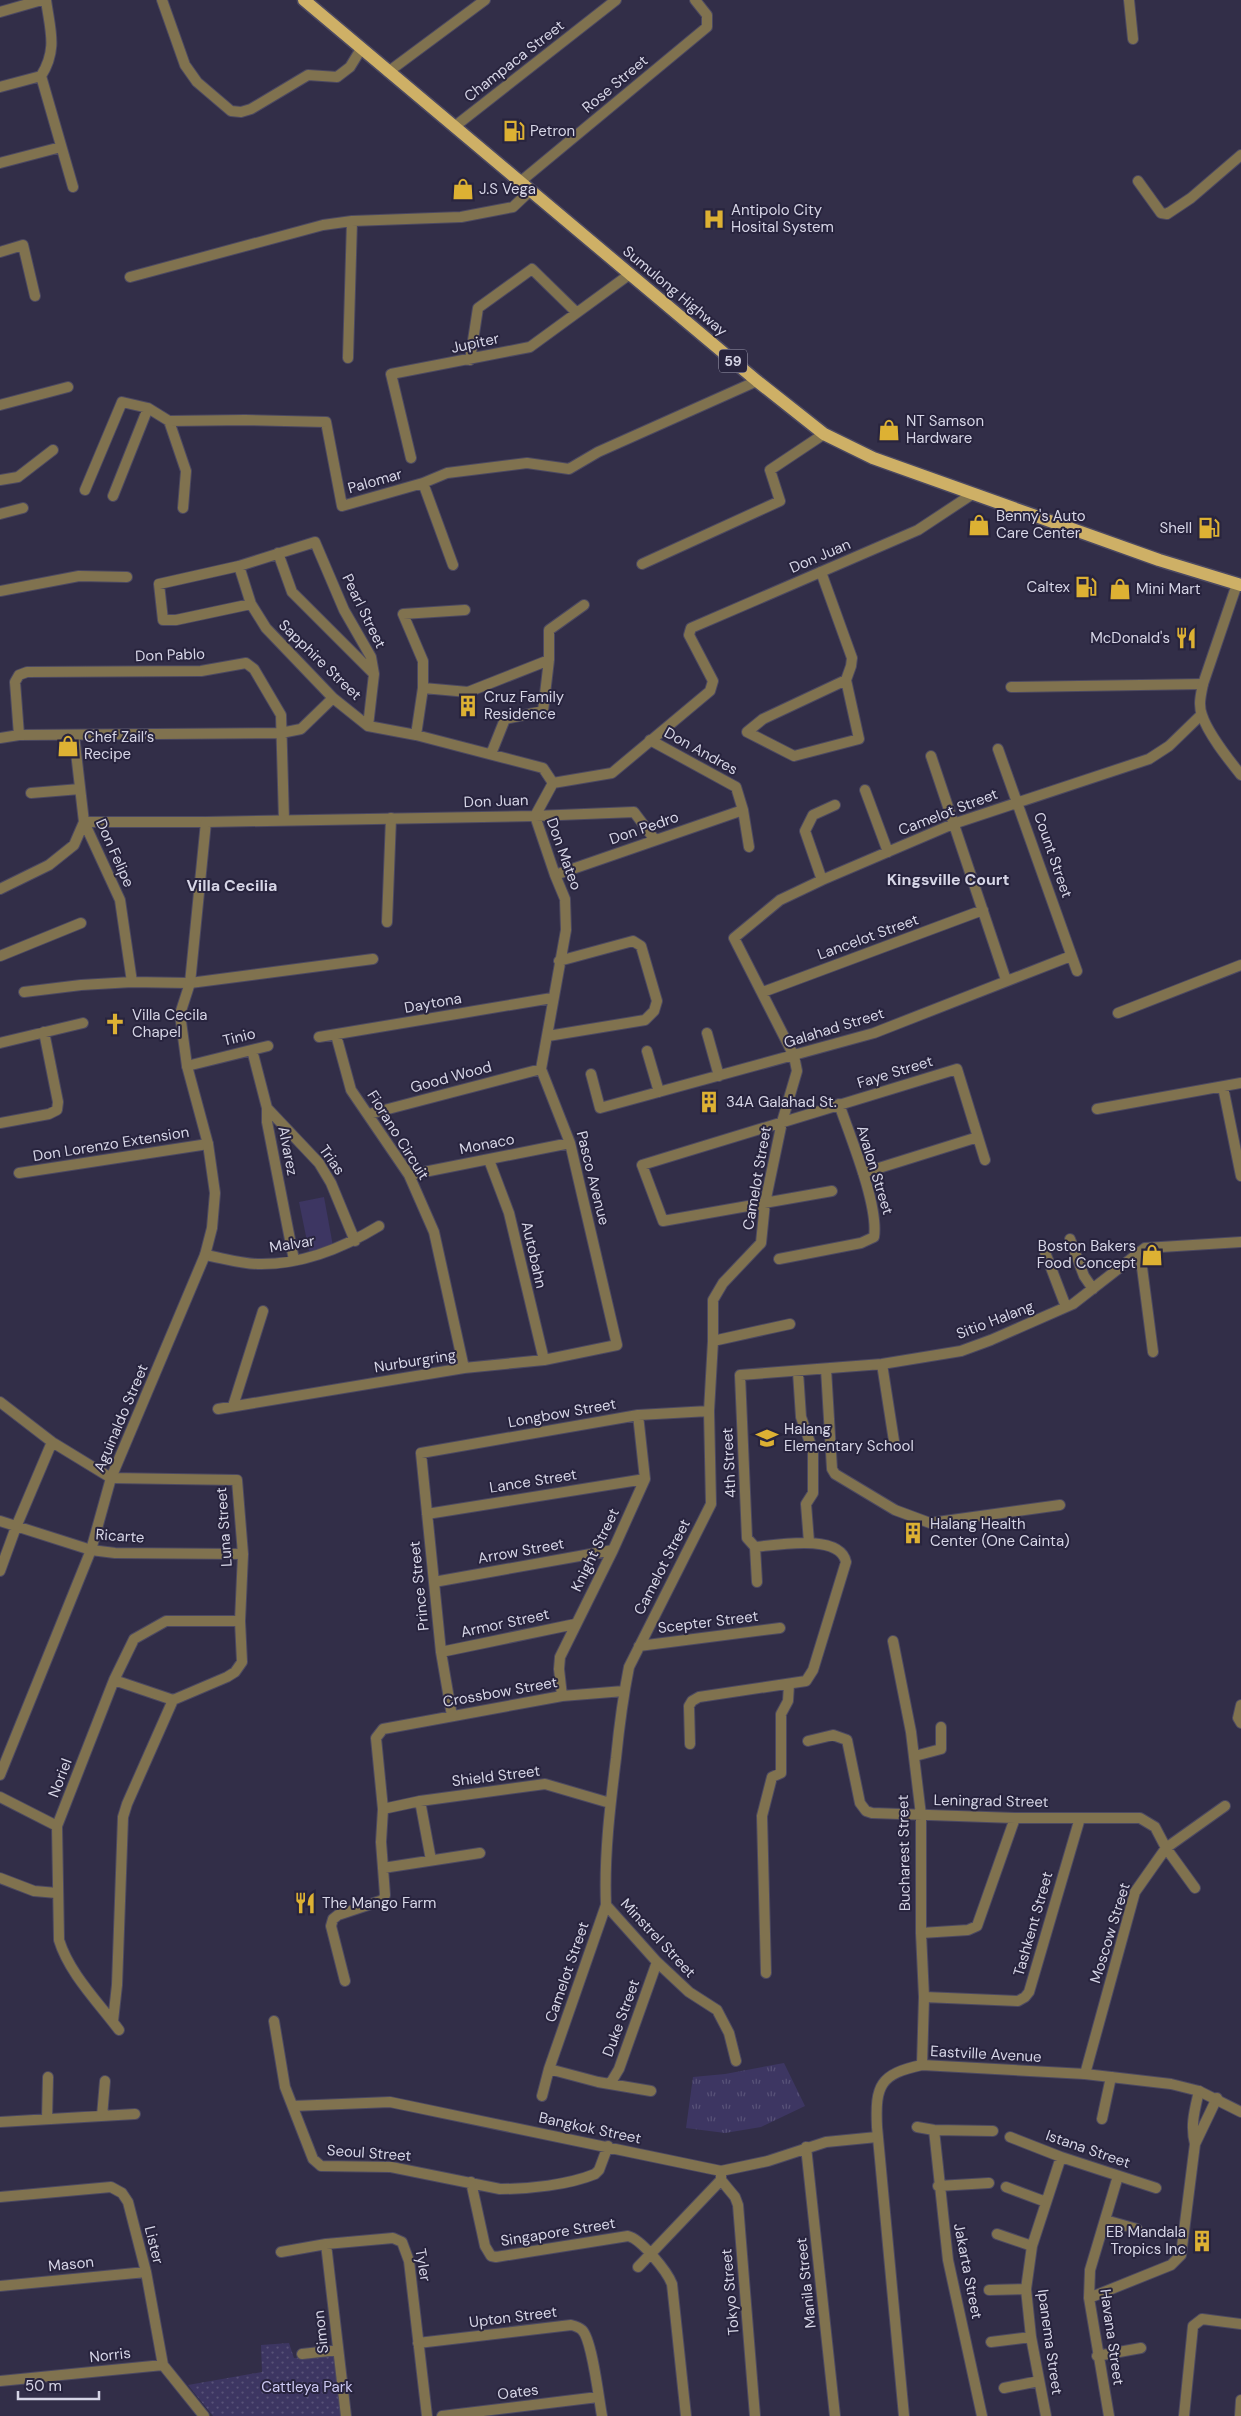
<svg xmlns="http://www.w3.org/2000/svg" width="1241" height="2416" font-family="'DM Sans',sans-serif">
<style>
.grass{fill:url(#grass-tufts)}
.park{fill:url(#park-dots)}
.pitch{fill:#3d3662}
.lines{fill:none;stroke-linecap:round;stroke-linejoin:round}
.minor-casing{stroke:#4c4961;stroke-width:12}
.tertiary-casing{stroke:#4c4961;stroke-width:12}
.primary-casing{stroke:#4c4961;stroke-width:15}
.minor{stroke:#80724f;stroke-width:10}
.tertiary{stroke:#80724f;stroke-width:10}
.primary{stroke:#ceb066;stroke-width:12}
.labels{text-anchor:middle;stroke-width:4;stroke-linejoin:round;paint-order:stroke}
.shield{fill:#28243e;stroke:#a2a0b4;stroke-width:1}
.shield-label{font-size:14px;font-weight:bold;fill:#d6d5e6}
.street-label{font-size:15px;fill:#d6d5e6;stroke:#28243e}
.poi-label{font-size:15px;fill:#d6d5e6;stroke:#28243e;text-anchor:start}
.park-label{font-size:15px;fill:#ccc8f2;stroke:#28243e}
.neighbourhood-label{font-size:16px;font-weight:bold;fill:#d6d5e6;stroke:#28243e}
</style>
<defs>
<pattern id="grass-tufts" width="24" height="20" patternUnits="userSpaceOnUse" patternTransform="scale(1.25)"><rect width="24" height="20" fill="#3d3662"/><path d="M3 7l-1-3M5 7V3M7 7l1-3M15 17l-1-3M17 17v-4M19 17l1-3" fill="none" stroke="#585278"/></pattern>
<pattern id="park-dots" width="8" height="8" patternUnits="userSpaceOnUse" patternTransform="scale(1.25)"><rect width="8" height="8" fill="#3d3662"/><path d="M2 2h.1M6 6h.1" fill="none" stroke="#585278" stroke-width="1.8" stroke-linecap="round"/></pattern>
</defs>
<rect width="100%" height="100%" fill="#322e48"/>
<path class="grass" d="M784 2063 805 2106 761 2127 725 2133 686 2128 693 2077 725 2074Z"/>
<path class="park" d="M289 2343 294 2358 336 2354 343 2416H213L188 2385 262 2372 261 2345Z"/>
<path class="pitch" d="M324 1197 333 1246 309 1251 299 1202Z"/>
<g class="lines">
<g class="minor-casing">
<path id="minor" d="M46 0C50 30 58 49 41 76L73 187
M162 0 185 65 197 82 231 111 241 112 251 109 308 75 337 77 350 67 361 49
M1129 0 1133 39
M0 12 42 0
M388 72 485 0
M0 87 41 76
M454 127 616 0
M0 163 61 147
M1138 181 1161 213 1167 214 1191 198 1241 155
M520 182 707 27V15L695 0
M0 252 23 245 35 296
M130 277 323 225 352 221 461 217 513 207 530 191
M348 358 352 221
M470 360 478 308 532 269 576 312
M0 405 68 387
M169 421 186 471 183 508
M411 458 391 374 530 347 630 274
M0 480 18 477 53 450
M423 483 453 565
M85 490 122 402 148 408
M113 496 148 408 169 421 245 420 326 422 342 506 423 483 447 473 527 463 569 469 598 452 757 381
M0 514 23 508
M278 553 292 592 374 674
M642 564 780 501 770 470 824 434
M239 566 251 604 266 628 333 698 368 726 416 735 543 768 553 783
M821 572 852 658 851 666 846 680 763 719 747 732 794 756 859 739 846 680
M0 591 79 576 127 577
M251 604 176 620H163L159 584 239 566 315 542 344 610 371 657 374 674 368 726
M1011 687 1203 684
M423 688 468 692 549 660
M19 735 15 682 19 675 27 672 201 671 246 663 254 669 281 715 284 820
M74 735 84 822 120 900 132 982
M416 735 423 688V661L403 614 465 610
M0 738 19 735 281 733 301 729 333 698
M650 740 736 787 743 810 749 847
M998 749 1077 971
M491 754 505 719 543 711 549 660V630L584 605
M931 756 1006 980
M865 790 888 852
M31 793 80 789
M84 822H206
M555 875 743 810
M822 880 805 831 813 815 835 805
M0 889 49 865 74 845 84 822
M387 922 391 818
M0 956 81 923
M24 992 81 985 132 982 190 983 373 959
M763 992 983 910
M1118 1013 1241 965
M707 1033 719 1076
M336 1035 351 1090 409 1175 434 1232 464 1368
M548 1036 645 1020 654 1011 657 1001 641 946 633 941 559 961
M319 1037 552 998
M0 1043 83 1023
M252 1050 267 1108V1122L294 1260
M647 1051 659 1092
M187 1066 268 1046
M591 1074 600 1108 874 1033 1071 956
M1223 1087 1241 1176
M267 1108 319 1163 331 1183 355 1241
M1097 1109 1241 1083
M369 1114 541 1069
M0 1123 49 1114 57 1110 58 1102 44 1032
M489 1160 509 1213 544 1360
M19 1173 208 1144
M863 1173 978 1137
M409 1175 570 1143
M832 1191 663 1221 642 1165 957 1069 985 1160
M1070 1239 1084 1276 1093 1289
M1043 1247 1066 1307
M1140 1252 1153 1352
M205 1255C222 1258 241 1264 258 1264 302 1265 343 1248 379 1226
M779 1259 861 1243 874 1237C879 1206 850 1136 839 1104
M713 1341 790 1324
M882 1364 894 1441
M826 1369 832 1469 835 1474 895 1510 930 1523 1060 1505
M798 1372 801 1417 813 1451V1493L806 1504 809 1542
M0 1402 52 1442 111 1478 237 1480 243 1554 240 1621 242 1662 235 1672 227 1677 173 1700
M233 1406 263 1311
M218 1409 464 1368 544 1360 617 1345 570 1143 541 1069 566 930 565 899 555 875 535 816 634 812 655 840
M427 1514 645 1479
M0 1521 91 1550 115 1553 243 1554
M755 1547 747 1538 740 1375 882 1364 961 1351 991 1340 1073 1304 1145 1248 1241 1242
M755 1547 757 1582
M0 1571 16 1527 52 1442
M434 1582 613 1550
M893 1641 911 1732 921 1815V1933L924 1997 922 2065
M639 1646 780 1628
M441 1652 575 1624
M114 1680 173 1700
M562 1696 559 1669 560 1657 613 1550 645 1479 638 1415
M1241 1705 1238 1718 1241 1723
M452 1716 441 1652 421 1453 638 1415 709 1411
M808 1741 833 1735 847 1740 860 1803 866 1811 872 1813 1015 1818H1140L1155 1827 1166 1848 1195 1888
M690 1744 689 1706 692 1701 699 1697 806 1681 813 1670 846 1562C840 1533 776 1545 755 1547
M915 1756 941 1749V1727
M0 1797 57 1826
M420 1801 431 1860
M383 1809 420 1801 545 1784 610 1803
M480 1853 383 1868 381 1842 383 1809 376 1738 383 1729 562 1696 624 1691
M0 1878 34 1891 57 1893
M606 1905 657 1962 689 1992 717 2010 729 2033 736 2061
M921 1933 968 1930 977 1926 1015 1818
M766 1973 762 1816 772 1777 781 1773V1714L788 1701 789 1684
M345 1981 331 1926 333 1919 338 1915 383 1900 385 1895 383 1868
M924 1997 1018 2001 1025 1997 1029 1992 1080 1818
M113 2021 117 1985 123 1817 127 1804 173 1700
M274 2021 285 2087 313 2159 321 2166 391 2167 500 2189C529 2189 568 2185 595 2174L599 2170 608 2146
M119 2030C98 2002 69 1973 59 1940L57 1826 114 1680 134 1639 166 1621H240
M549 2069 598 2082 651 2091
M1085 2074 1135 1892 1166 1848 1225 1806
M610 2084 619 2069 657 1962
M542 2096 549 2069 606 1905C604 1856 610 1807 616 1758 619 1728 623 1697 629 1667L711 1504 709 1411 713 1341V1300L723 1283 761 1243 765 1203 782 1122 797 1071 794 1056 734 938 780 900 822 880 953 824 1149 759 1169 746 1201 715
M293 2106 390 2102 721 2171 768 2161 826 2142 877 2137
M102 2116 105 2081
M47 2119 48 2077
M1102 2119 1111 2077
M0 2122 135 2114
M917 2127 934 2130 993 2131
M934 2130 948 2260 982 2416
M1010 2137 1061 2157 1156 2188
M1195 2144 1217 2098
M806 2147 835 2416
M721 2171V2180L735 2197 738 2205 755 2416
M471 2182 485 2246 491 2256 496 2257 628 2236C641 2239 667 2271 672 2284L686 2416
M938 2186 989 2183
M1006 2187 1046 2202
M0 2197 111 2187 122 2193 128 2202 146 2272 163 2365 204 2416
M1105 2220 1137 2229
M997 2234 1032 2246
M326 2244 346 2416
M281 2252 326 2244 393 2238 402 2242 409 2261 427 2416
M638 2267 721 2180
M0 2286 146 2272
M989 2290 1026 2289
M1089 2298 1171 2265 1181 2255 1195 2144C1190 2125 1195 2109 1199 2091
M991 2342 1031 2337
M418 2343 571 2325C575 2326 579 2327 582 2330 592 2339 599 2400 602 2416
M302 2354 338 2350
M1097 2356 1141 2348
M0 2381 163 2365
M1004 2388 1039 2381
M442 2416 598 2397
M1046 2416 1031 2337 1026 2289 1032 2246 1061 2157
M1109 2416 1089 2298 1090 2270 1118 2176
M1184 2416 1193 2326 1202 2319 1241 2324"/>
</g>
<g class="tertiary-casing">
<path id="tertiary" d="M1237 584 1203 684C1201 694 1198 705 1202 715 1208 734 1229 760 1241 775
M0 1775 91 1550 111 1478 205 1255 212 1228 215 1193 208 1144 187 1066 180 1014 190 983 206 822 535 816 553 783 612 773 710 691 713 681 689 635 691 628 918 530 971 495
M904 2416 877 2127C875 2085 880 2074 922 2065L1085 2074 1171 2084 1199 2091 1241 2112
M1240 2416 1241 2400"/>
</g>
<g class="primary-casing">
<path id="primary" d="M304 0 757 381 824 434 873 458 1159 560 1241 585"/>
</g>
<use href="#minor" class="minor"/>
<use href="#tertiary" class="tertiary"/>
<use href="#primary" class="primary"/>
</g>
<defs>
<g id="fuel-bare" transform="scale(1.725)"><path d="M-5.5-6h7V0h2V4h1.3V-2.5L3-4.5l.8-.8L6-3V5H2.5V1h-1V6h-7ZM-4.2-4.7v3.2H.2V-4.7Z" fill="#ddb133" stroke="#28243e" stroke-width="2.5" paint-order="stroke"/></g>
<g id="shop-bare" transform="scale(1.725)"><path d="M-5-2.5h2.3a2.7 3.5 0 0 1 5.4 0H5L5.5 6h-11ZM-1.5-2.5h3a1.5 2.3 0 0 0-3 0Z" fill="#ddb133" stroke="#28243e" stroke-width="2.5" paint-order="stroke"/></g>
<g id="hospital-bare" transform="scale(1.725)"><path d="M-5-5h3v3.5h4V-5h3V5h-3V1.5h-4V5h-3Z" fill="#ddb133" stroke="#28243e" stroke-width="2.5" paint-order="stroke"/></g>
<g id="restaurant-bare" transform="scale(1.725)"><path d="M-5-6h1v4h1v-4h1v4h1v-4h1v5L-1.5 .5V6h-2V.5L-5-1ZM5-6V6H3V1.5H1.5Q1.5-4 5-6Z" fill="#ddb133" stroke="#28243e" stroke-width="2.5" paint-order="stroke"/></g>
<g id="building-bare" transform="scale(1.725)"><path d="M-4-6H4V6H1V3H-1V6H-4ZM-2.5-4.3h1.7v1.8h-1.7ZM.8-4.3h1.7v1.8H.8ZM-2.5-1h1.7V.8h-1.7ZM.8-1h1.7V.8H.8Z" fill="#ddb133" stroke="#28243e" stroke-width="2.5" paint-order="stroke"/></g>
<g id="church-bare" transform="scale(1.725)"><path d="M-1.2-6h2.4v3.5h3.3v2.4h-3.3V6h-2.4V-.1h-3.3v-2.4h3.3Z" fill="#ddb133" stroke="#28243e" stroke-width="2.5" paint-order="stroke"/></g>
<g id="school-bare" transform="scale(1.725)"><path d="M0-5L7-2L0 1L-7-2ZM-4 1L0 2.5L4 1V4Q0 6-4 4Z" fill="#ddb133" stroke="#28243e" stroke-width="2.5" paint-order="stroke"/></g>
</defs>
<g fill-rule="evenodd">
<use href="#fuel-bare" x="514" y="131"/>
<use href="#shop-bare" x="463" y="189"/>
<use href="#hospital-bare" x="714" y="219"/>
<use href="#shop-bare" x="889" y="430"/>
<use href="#shop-bare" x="979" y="525"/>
<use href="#fuel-bare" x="1209" y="528"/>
<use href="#fuel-bare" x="1086" y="587"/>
<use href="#shop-bare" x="1120" y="589"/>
<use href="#restaurant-bare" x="1186" y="638"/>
<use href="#building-bare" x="468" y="706"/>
<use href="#shop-bare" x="68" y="746"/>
<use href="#church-bare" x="115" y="1024"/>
<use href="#building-bare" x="709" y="1102"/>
<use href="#shop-bare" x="1152" y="1255"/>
<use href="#school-bare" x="767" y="1438"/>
<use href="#building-bare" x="913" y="1533"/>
<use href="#restaurant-bare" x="305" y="1903"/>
<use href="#building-bare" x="1202" y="2241"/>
</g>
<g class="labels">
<rect class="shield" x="719" y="349.5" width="28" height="23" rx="4"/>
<g class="shield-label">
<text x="733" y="366">59</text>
</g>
<g class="street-label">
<text transform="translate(514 61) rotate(-38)" y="5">Champaca Street</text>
<text transform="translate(615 84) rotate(-40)" y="5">Rose Street</text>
<text transform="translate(675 291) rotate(40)" y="5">Sumulong Highway</text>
<text transform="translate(475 343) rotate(-12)" y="5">Jupiter</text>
<text transform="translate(375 481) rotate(-16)" y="5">Palomar</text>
<text transform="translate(820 556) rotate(-23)" y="5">Don Juan</text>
<text transform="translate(364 611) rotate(64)" y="5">Pearl Street</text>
<text transform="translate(170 655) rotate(-2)" y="5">Don Pablo</text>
<text transform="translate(320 660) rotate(44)" y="5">Sapphire Street</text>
<text transform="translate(701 751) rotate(29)" y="5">Don Andres</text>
<text transform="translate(496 801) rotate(-2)" y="5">Don Juan</text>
<text transform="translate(948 812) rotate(-21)" y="5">Camelot Street</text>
<text transform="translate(644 828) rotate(-19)" y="5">Don Pedro</text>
<text transform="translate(115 853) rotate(66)" y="5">Don Felipe</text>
<text transform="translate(564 854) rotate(70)" y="5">Don Mateo</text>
<text transform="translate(1053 855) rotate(71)" y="5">Count Street</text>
<text transform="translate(868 937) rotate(-20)" y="5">Lancelot Street</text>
<text transform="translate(433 1003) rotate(-10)" y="5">Daytona</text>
<text transform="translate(834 1028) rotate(-17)" y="5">Galahad Street</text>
<text transform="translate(239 1037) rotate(-14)" y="5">Tinio</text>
<text transform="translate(895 1072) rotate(-17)" y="5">Faye Street</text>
<text transform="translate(451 1077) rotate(-15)" y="5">Good Wood</text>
<text transform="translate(398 1135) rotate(58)" y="5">Fiorano Circuit</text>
<text transform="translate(111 1144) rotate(-9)" y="5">Don Lorenzo Extension</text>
<text transform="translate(487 1144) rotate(-11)" y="5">Monaco</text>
<text transform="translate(288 1151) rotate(79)" y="5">Alvarez</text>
<text transform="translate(332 1160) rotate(55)" y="5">Trias</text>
<text transform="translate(875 1170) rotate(73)" y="5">Avalon Street</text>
<text transform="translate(593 1178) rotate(76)" y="5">Pasco Avenue</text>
<text transform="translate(757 1178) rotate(-80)" y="5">Camelot Street</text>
<text transform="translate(292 1244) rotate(-9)" y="5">Malvar</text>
<text transform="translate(534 1255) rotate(77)" y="5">Autobahn</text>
<text transform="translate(995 1320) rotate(-21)" y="5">Sitio Halang</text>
<text transform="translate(415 1361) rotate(-9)" y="5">Nurburgring</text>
<text transform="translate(562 1413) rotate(-10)" y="5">Longbow Street</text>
<text transform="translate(121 1418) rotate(-67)" y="5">Aguinaldo Street</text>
<text transform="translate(729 1463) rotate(-93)" y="5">4th Street</text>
<text transform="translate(533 1481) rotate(-9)" y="5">Lance Street</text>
<text transform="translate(224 1527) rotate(-94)" y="5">Luna Street</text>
<text transform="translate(120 1536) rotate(4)" y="5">Ricarte</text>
<text transform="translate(595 1550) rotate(-64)" y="5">Knight Street</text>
<text transform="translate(521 1551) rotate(-10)" y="5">Arrow Street</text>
<text transform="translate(662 1567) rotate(-63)" y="5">Camelot Street</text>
<text transform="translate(419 1586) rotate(-96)" y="5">Prince Street</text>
<text transform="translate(708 1622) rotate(-7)" y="5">Scepter Street</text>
<text transform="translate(505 1623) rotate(-12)" y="5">Armor Street</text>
<text transform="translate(500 1692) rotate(-10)" y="5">Crossbow Street</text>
<text transform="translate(496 1776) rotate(-7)" y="5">Shield Street</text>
<text transform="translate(60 1778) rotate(-69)" y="5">Noriel</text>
<text transform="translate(991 1801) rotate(1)" y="5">Leningrad Street</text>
<text transform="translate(904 1853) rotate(-91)" y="5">Bucharest Street</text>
<text transform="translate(1033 1924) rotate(-74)" y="5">Tashkent Street</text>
<text transform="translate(1110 1933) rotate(-73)" y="5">Moscow Street</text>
<text transform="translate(658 1938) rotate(47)" y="5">Minstrel Street</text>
<text transform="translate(567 1972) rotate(-71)" y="5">Camelot Street</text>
<text transform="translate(621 2018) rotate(-70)" y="5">Duke Street</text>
<text transform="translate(986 2054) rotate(3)" y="5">Eastville Avenue</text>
<text transform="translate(590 2128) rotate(12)" y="5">Bangkok Street</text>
<text transform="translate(1088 2149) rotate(19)" y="5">Istana Street</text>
<text transform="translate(369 2153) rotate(4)" y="5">Seoul Street</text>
<text transform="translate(558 2232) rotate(-9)" y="5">Singapore Street</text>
<text transform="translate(154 2245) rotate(76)" y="5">Lister</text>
<text transform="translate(71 2264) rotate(-6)" y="5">Mason</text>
<text transform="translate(423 2265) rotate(80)" y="5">Tyler</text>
<text transform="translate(968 2271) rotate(79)" y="5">Jakarta Street</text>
<text transform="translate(806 2283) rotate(-96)" y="5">Manila Street</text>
<text transform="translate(730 2292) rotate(-95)" y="5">Tokyo Street</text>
<text transform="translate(513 2317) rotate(-7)" y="5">Upton Street</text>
<text transform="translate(321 2332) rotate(-96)" y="5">Simon</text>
<text transform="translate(1112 2337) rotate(82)" y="5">Havana Street</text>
<text transform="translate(1050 2342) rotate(82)" y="5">Ipanema Street</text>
<text transform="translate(110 2355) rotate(-6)" y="5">Norris</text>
<text transform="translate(518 2392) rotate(-7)" y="5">Oates</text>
</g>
<g class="poi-label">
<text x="530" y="136">Petron</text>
<text x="479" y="194">J.S Vega</text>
<text x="731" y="215">Antipolo City<tspan x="731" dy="17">Hosital System</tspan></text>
<text x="906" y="426">NT Samson<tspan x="906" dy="17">Hardware</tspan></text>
<text x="996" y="521">Benny's Auto<tspan x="996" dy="17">Care Center</tspan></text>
<text x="1192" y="533" text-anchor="end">Shell</text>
<text x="1070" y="592" text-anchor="end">Caltex</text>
<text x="1136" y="594">Mini Mart</text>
<text x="1170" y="643" text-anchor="end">McDonald's</text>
<text x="484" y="702">Cruz Family<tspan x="484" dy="17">Residence</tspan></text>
<text x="84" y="742">Chef Zail’s<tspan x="84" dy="17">Recipe</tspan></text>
<text x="132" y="1020">Villa Cecila<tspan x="132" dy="17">Chapel</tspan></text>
<text x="726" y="1107">34A Galahad St.</text>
<text x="1136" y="1251" text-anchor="end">Boston Bakers<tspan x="1136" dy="17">Food Concept</tspan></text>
<text x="784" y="1434">Halang<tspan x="784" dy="17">Elementary School</tspan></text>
<text x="930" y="1529">Halang Health<tspan x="930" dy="17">Center (One Cainta)</tspan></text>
<text x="322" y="1908">The Mango Farm</text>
<text x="1186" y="2237" text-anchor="end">EB Mandala<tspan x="1186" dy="17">Tropics Inc</tspan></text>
</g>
<g class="park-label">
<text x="307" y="2392">Cattleya Park</text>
</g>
<g class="neighbourhood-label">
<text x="948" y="885">Kingsville Court</text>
<text x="232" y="891">Villa Cecilia</text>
</g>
</g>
<path d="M18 2391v8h81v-8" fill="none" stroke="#d6d5e6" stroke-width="2.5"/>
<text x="25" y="2391" font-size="15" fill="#d6d5e6" stroke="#28243e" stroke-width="4" paint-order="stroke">50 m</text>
</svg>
